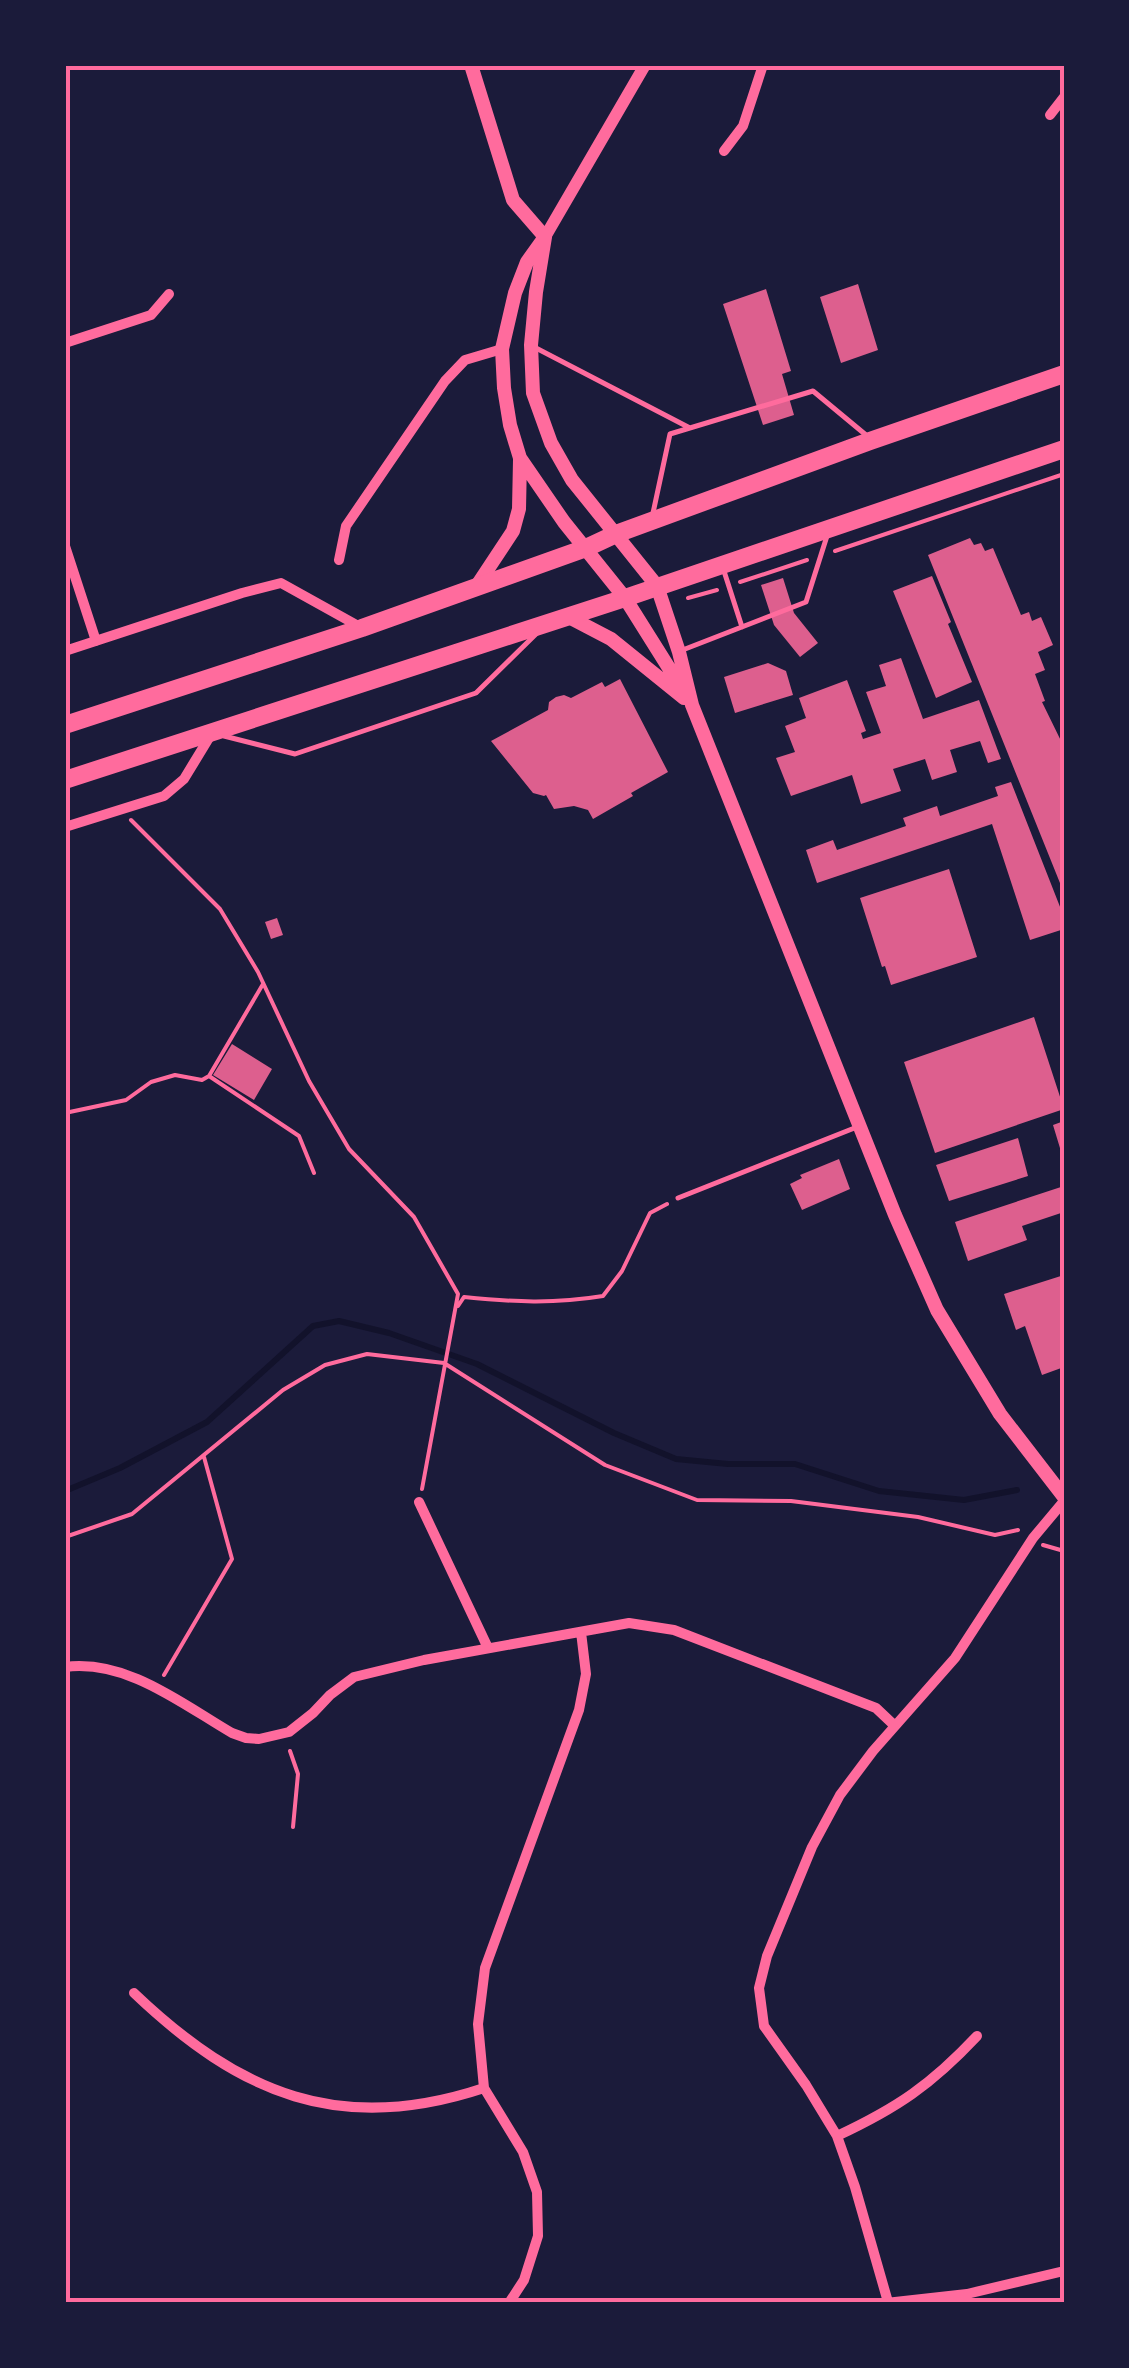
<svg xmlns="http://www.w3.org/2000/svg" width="1129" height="2368" font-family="'PT Sans Narrow',sans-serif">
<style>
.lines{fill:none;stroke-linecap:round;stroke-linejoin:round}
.stream{stroke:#12122b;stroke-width:6}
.building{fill:#dd5f8e}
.path{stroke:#ff6b9d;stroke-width:4}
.service{stroke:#ff6b9d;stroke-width:5}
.minor{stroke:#ff6b9d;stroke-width:10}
.tertiary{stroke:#ff6b9d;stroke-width:12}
.secondary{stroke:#ff6b9d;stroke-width:14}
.trunk{stroke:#ff6b9d;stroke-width:18}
.neatline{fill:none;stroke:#ff6b9d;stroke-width:4}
</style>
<rect width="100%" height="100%" fill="#1b1b3a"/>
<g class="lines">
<path class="stream" d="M65 1491 120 1468 207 1422 313 1326 339 1321 389 1333 477 1364 614 1433 676 1459 728 1464H795L879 1491 964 1500 1017 1490"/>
</g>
<path class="building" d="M858 284 878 350 841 363 820 297Z
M766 289 791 371 782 374 794 415 763 425 723 304Z
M970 538 974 545 981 543 985 551 993 548 1021 615 1029 612 1032 621 1041 617 1053 645 1038 652 1045 670 1035 674 1045 701 1042 702 1064 747V893L928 555Z
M932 576 951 622 948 624 972 682 936 698 893 591Z
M783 578 794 613 818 643 800 657 774 625 761 585Z
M901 658 923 719 979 700 1001 759 988 763 980 741 950 750 957 772 932 780 925 759 893 769 901 791 861 804 852 775 791 796 776 758 795 752 785 726 806 718 799 698 847 680 866 731 861 733 863 739 881 733 866 692 886 686 879 665Z
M768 663 786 671 793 695 735 713 724 677Z
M620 679 668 772 631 793 633 796 593 819 588 810 574 806 554 809 546 795 544 796 533 793 491 741 548 710 549 702 556 697 564 695 571 698 602 682 605 687Z
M1011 782 1064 917V929L1030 940 992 824 817 883 806 850 833 840 837 850 906 826 903 818 937 806 940 816 998 796 995 787Z
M949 869 977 957 891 985 885 966 882 967 860 898Z
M277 918 283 935 271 939 265 922Z
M1034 1017 1064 1109 935 1153 904 1062Z
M232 1044 272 1069 254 1100 213 1075Z
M1064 1121V1158H1063L1053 1125Z
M1018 1138 1028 1176 949 1201 936 1165Z
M839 1159 850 1189 802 1210 790 1184 802 1178 800 1175Z
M1064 1186V1212L1022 1226 1027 1240 968 1261 955 1222Z
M1064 1275V1367L1042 1375 1025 1326 1016 1330 1004 1294Z"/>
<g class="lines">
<path class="path" d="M835 551 1064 474
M740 582 807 560
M688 598 717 590
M131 820 220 909 258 972 309 1081 349 1149 414 1217 458 1294 422 1489
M209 1076 299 1136 314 1173
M65 1113 126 1100 151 1082 175 1075 202 1080 209 1076 263 984
M458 1306 464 1297C513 1302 554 1304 603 1296L622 1271 650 1213 667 1204
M65 1537 132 1514 283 1390 325 1365 367 1354 444 1363 605 1465 697 1500 791 1501 918 1517 995 1535 1018 1530
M1043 1545 1064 1551
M164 1675 232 1559 204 1457
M290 1751 298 1774 293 1827"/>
<path class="service" d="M534 347 688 427
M653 513 670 434 813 391 866 435
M723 568 742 627
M680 651 806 602 827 536
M224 736 295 754 476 693 536 634
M678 1198 857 1127"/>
<path class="minor" d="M1050 115 1064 97
M724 151 743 126 763 65
M65 343 151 315 169 294
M65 546 96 641
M339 560 346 526 445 381 465 360 502 349
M65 651 242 593 281 583 362 628
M65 827 164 796 184 779 212 733
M419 1502 488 1648
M65 1667C127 1659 182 1704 232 1733L246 1738 259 1739 289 1732 313 1713 330 1695 354 1677 424 1660 629 1623 674 1630 876 1708 895 1726
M134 1993C240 2094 340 2136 484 2088
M837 2136C897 2108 931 2085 977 2036
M888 2302 855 2187 837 2136 806 2085 764 2026 759 1988 767 1956 812 1847 840 1795 873 1751 955 1658 1033 1538 1064 1501
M65 2303H68
M509 2303 524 2280 538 2236 537 2192 523 2152 484 2088 478 2024 485 1968 579 1710 586 1674 581 1632
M886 2303 967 2294 1064 2271"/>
<path class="tertiary" d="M545 237 645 65"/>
<path class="secondary" d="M471 65 513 200 545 237
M545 237 536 292 531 345 533 393 551 443 572 480 657 586 679 652 692 705 895 1215 937 1310 1000 1414 1064 1497
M542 241 527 262 515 293 502 349 504 388 510 425 520 458 564 522 625 598 684 692
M476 587 513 531 519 509 520 460
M567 616 611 639 684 698"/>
<path class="trunk" d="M65 725 362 628 586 548 616 534 870 441 1064 374
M65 780 625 598 1064 449"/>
</g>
<rect width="1129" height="2368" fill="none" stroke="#1b1b3a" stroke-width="135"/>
<rect x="68" y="68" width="994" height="2232" class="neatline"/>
</svg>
